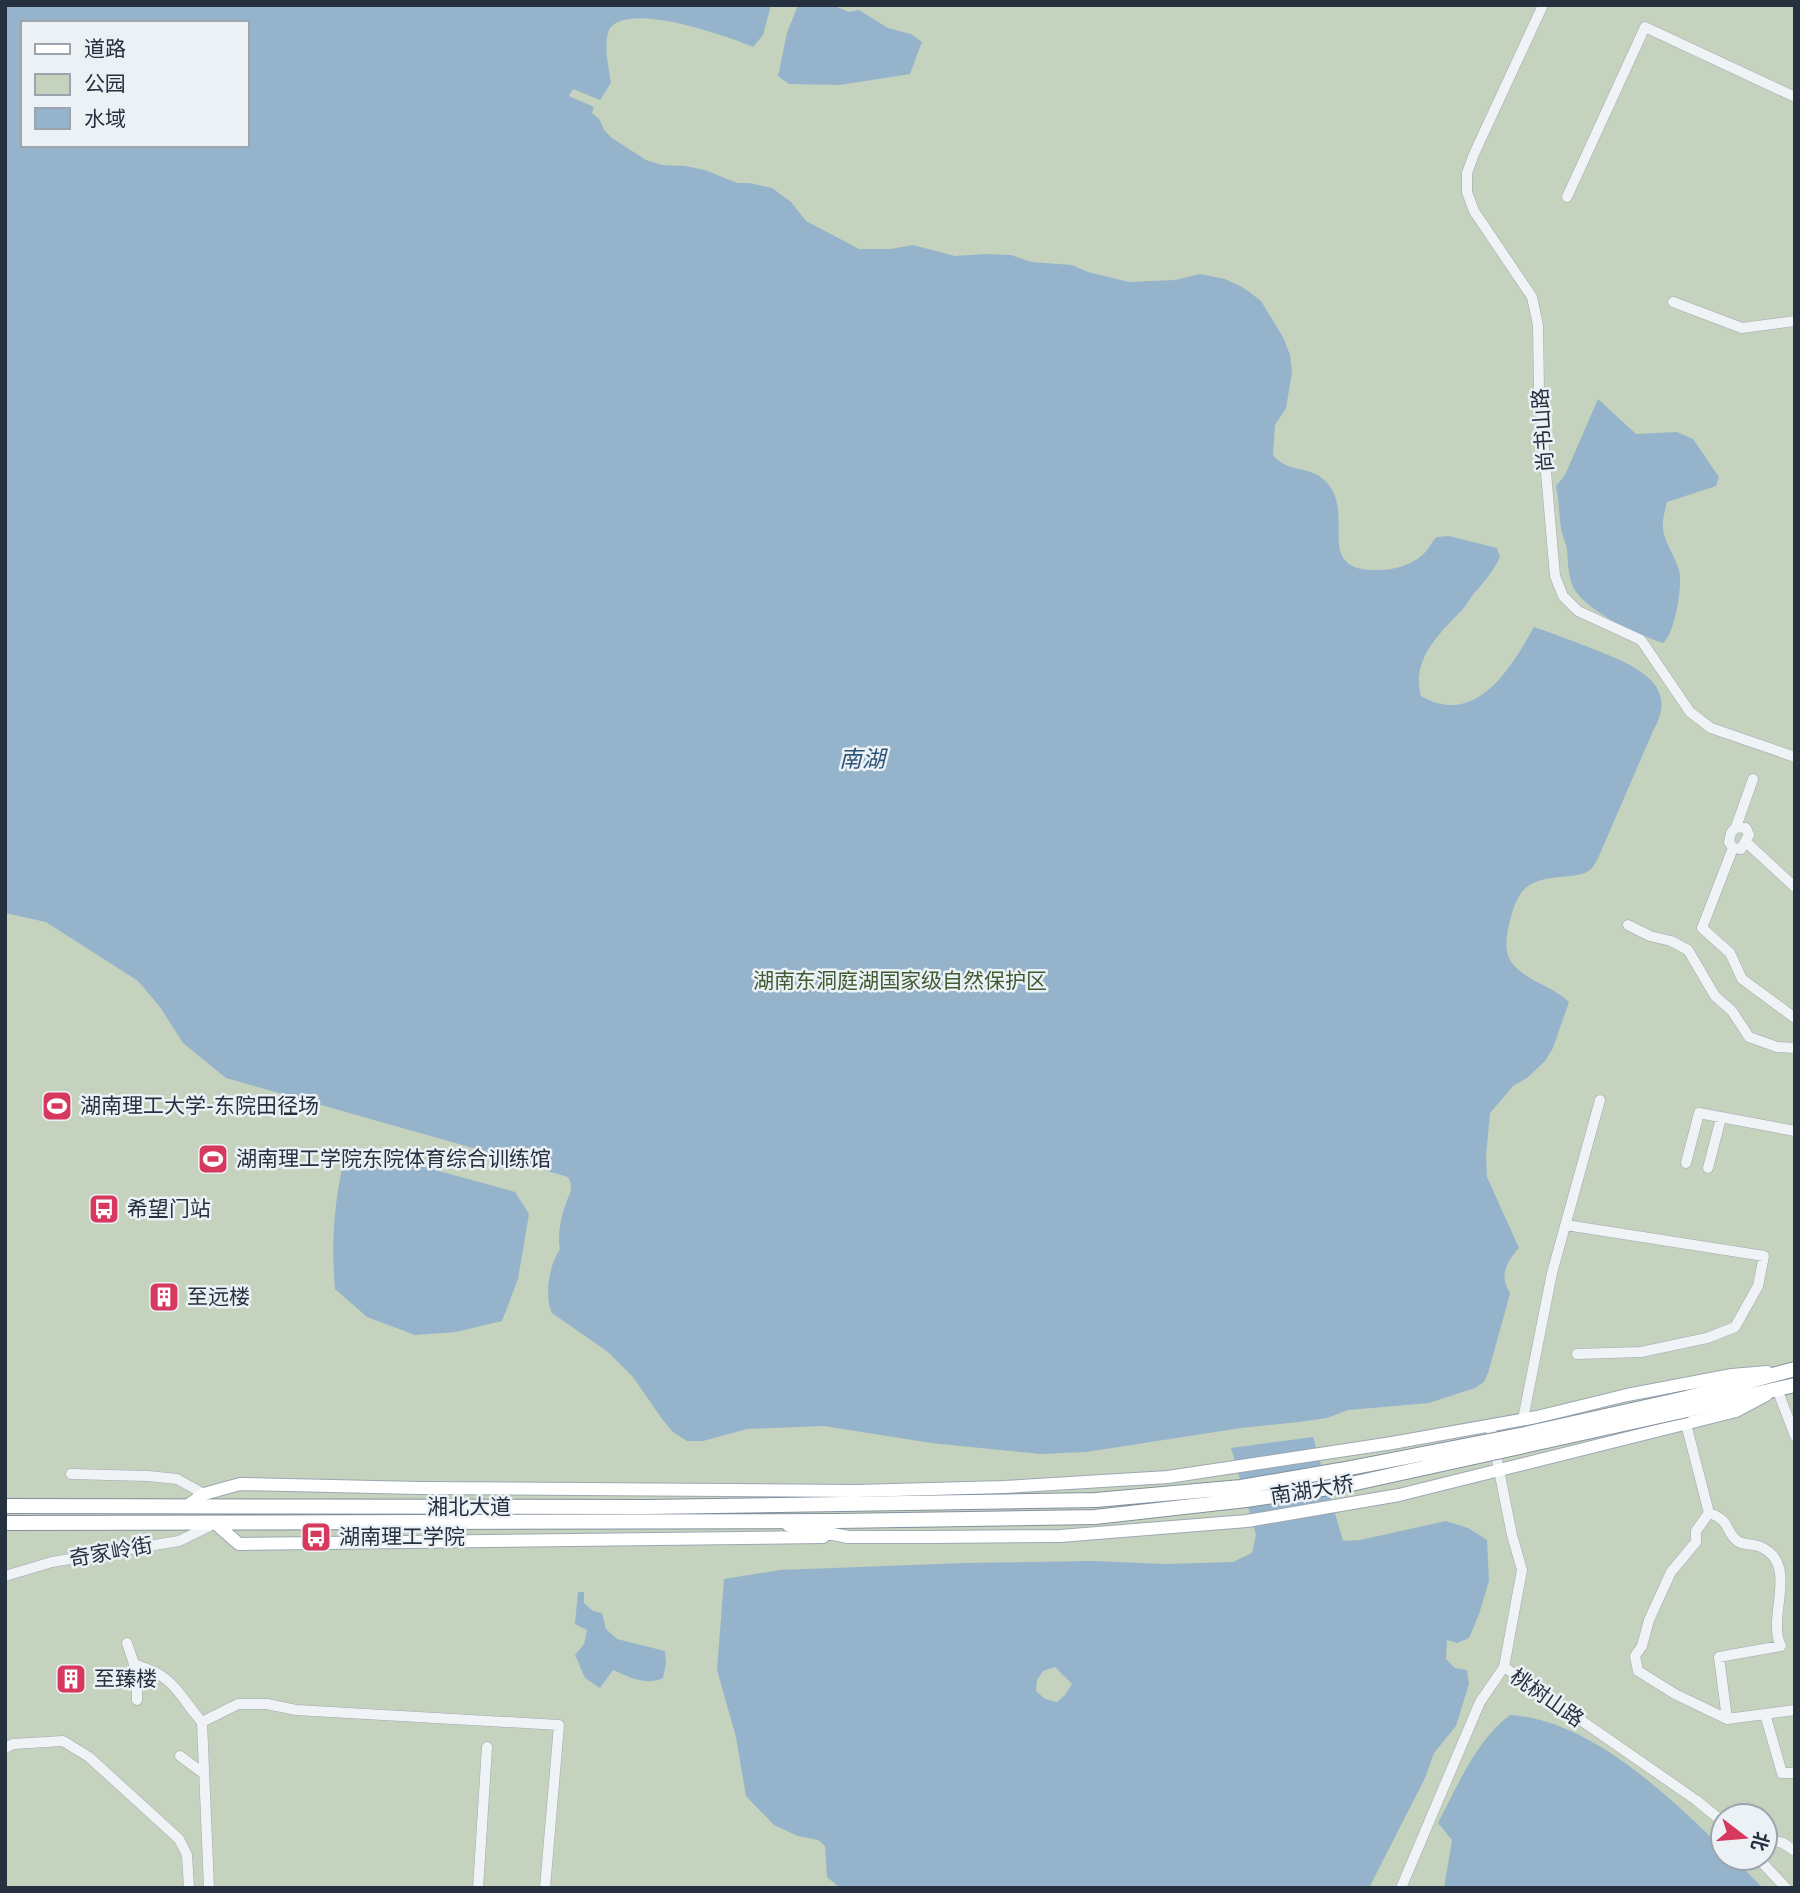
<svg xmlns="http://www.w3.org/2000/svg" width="1800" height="1893" font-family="'Public Sans','Noto Sans SC',sans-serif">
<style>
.green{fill:#c5d2be;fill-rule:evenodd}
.water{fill:#95b4cb;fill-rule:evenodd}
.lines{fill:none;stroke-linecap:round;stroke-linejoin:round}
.minor-casing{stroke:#a2a9b2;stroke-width:11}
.major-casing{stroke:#9ca8b4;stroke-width:14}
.highway-casing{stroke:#83919f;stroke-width:16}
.minor{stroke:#f0f3f6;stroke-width:10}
.major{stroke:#fff;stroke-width:12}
.highway{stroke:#fff;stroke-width:14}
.highway-bridge-casing{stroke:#83919f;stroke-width:16;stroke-linecap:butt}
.highway-bridge{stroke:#fff;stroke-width:14}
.labels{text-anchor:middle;stroke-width:5;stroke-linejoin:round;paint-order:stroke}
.street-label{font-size:21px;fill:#25313f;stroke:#ecf1f6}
.park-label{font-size:21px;fill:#3e5c32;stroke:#ecf1f6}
.poi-label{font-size:21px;fill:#25313f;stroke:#ecf1f6;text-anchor:start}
.water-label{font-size:23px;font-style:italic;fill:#2d5476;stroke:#ecf1f6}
</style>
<rect width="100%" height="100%" fill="#dde2e8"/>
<path class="green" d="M5 5H1795V1888H5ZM23 23H247V145H23ZM1723 1816H1765V1858H1723Z"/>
<path class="water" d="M5 5H771L763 35 753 47C727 36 625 0 609 30 603 45 609 68 611 83L600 100 573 89 569 96 594 107 592 113 600 120 604 130 612 138 646 160 662 165 685 166 705 170 737 183H749L772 188 791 202 806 221 859 249H891L913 245 955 256 986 254 1011 255 1031 262 1072 265 1088 272 1129 282 1175 280 1200 274 1225 279 1244 288 1261 301 1283 337 1290 355 1292 373 1286 408 1275 425 1273 455C1290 475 1312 464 1328 484 1355 516 1314 569 1374 570 1391 571 1416 565 1427 550 1431 545 1432 541 1437 537L1449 536 1497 548 1500 557C1494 570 1487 578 1478 589 1471 595 1468 604 1461 611 1438 635 1411 660 1421 696 1476 728 1511 668 1534 627 1557 635 1579 643 1601 652 1637 667 1680 685 1653 731L1599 856C1597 860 1594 866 1591 869 1586 874 1577 875 1571 876 1533 879 1519 882 1510 921 1507 932 1504 947 1509 958 1520 980 1553 985 1569 1002L1553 1048 1545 1061 1527 1078 1513 1086 1490 1113 1486 1156 1487 1177 1519 1248C1511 1256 1502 1270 1505 1282 1506 1287 1509 1290 1510 1294L1488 1373 1484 1382 1475 1388 1429 1403 1348 1410 1327 1418 1299 1422 1241 1428 1086 1452 1041 1454 931 1443 824 1426 747 1429 703 1441H687L673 1432 662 1419 633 1377 608 1352 552 1313C544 1296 549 1265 560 1249 557 1237 561 1216 566 1203 570 1192 574 1189 568 1177L503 1158 498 1152H487L226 1078 183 1043 160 1007 138 981 46 922 5 913ZM23 23H247V145H23Z
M798 5H832L849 12 859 10 888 28 911 34 922 42 910 74 840 85 789 84 778 76 787 33Z
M1598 399 1636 434 1677 432 1693 439 1719 477 1716 486 1667 502C1665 510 1662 521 1663 529 1665 544 1675 556 1679 570 1683 584 1675 634 1663 643 1637 634 1586 612 1573 587 1568 575 1568 562 1567 550 1566 542 1562 536 1561 529 1559 515 1559 500 1556 486L1565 475Z
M359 1149 515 1192 529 1214 518 1279 502 1321 456 1332 415 1335 367 1317 335 1289C331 1240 334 1203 345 1154Z
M1313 1437 1343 1541 1360 1540 1446 1521 1468 1528 1487 1540 1489 1581 1479 1614 1469 1638 1457 1643 1447 1640 1446 1659 1455 1668 1467 1670 1469 1684 1456 1726 1434 1753 1425 1778 1369 1888H840L827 1877 825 1846 818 1840 798 1836 774 1825 746 1796 736 1737 717 1670 724 1579 780 1570 964 1563 1095 1561 1165 1564 1233 1562 1252 1553 1256 1535 1231 1448ZM1055 1667 1072 1684 1065 1695 1057 1702 1045 1699 1036 1691 1037 1680 1043 1671Z
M578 1592H584V1603L593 1611 602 1613 606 1629 617 1639 665 1651 666 1663 663 1678C646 1686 629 1677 613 1670L600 1688 585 1678 575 1655 584 1644 587 1630 575 1624Z
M1510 1715C1590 1720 1668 1795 1723 1849V1858H1733L1763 1888H1444L1452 1840 1438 1823C1457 1787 1476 1740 1510 1715Z"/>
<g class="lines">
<g class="minor-casing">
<path id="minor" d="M1543 5 1474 154 1467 173V192L1474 211 1532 297 1538 325 1539 392 1555 576 1563 596 1578 611 1641 640 1690 712 1711 728 1795 757
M1567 197 1645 27 1795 97
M1673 302 1742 328 1795 321
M1736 827 1731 833 1729 842 1733 848 1741 849 1749 835 1746 828 1736 827 1753 779
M1747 843 1795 887
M1733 848 1702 928 1730 953 1742 979 1795 1018
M1628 925 1650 936 1671 941 1688 950 1715 996 1732 1011 1749 1037 1777 1047 1795 1048
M1686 1163 1699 1113 1795 1131
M1708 1168 1721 1118
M1566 1225 1764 1256 1758 1286 1735 1327 1707 1338 1641 1352 1577 1354
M1777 1389 1795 1436
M1523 1419 1552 1273 1600 1100
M1686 1424 1709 1513 1696 1531V1542L1671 1572 1649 1620 1642 1646 1635 1656 1638 1671 1675 1694 1727 1719 1765 1714 1782 1773H1792
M1490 1425 1512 1535 1522 1570 1504 1667 1696 1800 1723 1822
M71 1474 148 1476 177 1479 204 1494
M1709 1513C1732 1520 1725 1534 1739 1542 1745 1545 1754 1544 1761 1547 1800 1565 1766 1617 1781 1646L1719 1657 1727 1719
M5 1576 52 1562 179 1541 214 1524
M127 1643 134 1664C142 1667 152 1670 160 1675 177 1685 188 1707 202 1722L209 1888
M137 1665V1700
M1765 1714 1795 1710
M202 1722 238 1704H267L296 1710 559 1725 545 1888
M5 1748 13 1744 63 1741 89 1757 179 1839 187 1855 189 1888
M180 1756 203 1773
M1765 1839 1783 1843 1795 1851
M1758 1858 1786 1888
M478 1888 487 1747
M1401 1888 1480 1702 1504 1667"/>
</g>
<g class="major-casing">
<path id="major" d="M187 1506 204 1494 240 1484 419 1488 857 1491 1004 1487 1168 1477 1392 1443 1537 1417 1627 1395 1732 1375 1767 1372
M215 1523 239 1544 823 1537
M788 1525 848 1537H931L1060 1536 1247 1521 1399 1495 1736 1411 1766 1395"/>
</g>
<g class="highway-casing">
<path id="highway" d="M1686 1398 1795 1369
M1687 1410 1795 1385
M5 1506 647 1507 1096 1500 1241 1487 1340 1470
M5 1523 836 1521 1095 1517 1246 1500 1342 1486"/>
</g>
<use href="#minor" class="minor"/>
<use href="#major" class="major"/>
<use href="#highway" class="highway"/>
<g class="highway-bridge-casing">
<path id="highway-bridge" d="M1340 1470 1525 1434 1686 1398
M1342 1486 1687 1410"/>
</g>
<use href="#highway-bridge" class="highway-bridge"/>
</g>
<defs>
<g id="stadium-square" transform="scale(1.575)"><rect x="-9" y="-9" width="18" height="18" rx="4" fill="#d7385e" stroke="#ecf1f6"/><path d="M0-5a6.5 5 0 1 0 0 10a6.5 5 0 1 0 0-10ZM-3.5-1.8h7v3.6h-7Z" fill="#fff"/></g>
<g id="bus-square" transform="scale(1.575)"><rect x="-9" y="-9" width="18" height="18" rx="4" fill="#d7385e" stroke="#ecf1f6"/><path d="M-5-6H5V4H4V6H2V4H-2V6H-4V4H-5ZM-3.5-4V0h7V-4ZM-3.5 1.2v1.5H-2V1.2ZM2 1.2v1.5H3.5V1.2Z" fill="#fff"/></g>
<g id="building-square" transform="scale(1.575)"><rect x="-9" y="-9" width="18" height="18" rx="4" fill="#d7385e" stroke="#ecf1f6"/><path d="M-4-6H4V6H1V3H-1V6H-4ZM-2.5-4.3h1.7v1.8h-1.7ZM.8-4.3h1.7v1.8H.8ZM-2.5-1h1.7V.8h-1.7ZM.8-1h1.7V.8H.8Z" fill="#fff"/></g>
</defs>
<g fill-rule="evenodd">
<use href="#stadium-square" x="57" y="1106"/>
<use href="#stadium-square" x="213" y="1159"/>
<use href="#bus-square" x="104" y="1209"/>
<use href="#building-square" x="164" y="1297"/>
<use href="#bus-square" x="316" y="1537"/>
<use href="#building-square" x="71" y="1679"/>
</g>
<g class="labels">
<g class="street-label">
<text transform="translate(1543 430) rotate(-94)" y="7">尚书山路</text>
<text transform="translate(1312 1490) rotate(-9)" y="7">南湖大桥</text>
<text x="469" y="1514">湘北大道</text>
<text transform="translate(111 1552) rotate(-10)" y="7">奇家岭街</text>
<text transform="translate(1547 1698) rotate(35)" y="7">桃树山路</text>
</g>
<g class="park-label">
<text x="900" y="988">湖南东洞庭湖国家级自然保护区</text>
</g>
<g class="poi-label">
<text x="80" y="1113">湖南理工大学-东院田径场</text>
<text x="236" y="1166">湖南理工学院东院体育综合训练馆</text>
<text x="127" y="1216">希望门站</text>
<text x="187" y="1304">至远楼</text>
<text x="339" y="1544">湖南理工学院</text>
<text x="94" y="1686">至臻楼</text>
</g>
<g class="water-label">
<text x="862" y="767">南湖</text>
</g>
</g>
<rect width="1800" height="1893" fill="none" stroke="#25313f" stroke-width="14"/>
<rect x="21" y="21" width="228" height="126" fill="#ecf1f6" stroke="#9ca4ad" stroke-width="2"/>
<rect x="35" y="44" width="35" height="10" fill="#ffffff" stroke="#9ca4ad" stroke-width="2"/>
<text x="84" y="56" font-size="21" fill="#25313f">道路</text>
<rect x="35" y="74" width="35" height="21" fill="#c5d2be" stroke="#9ca4ad" stroke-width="2"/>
<text x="84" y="91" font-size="21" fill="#25313f">公园</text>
<rect x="35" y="108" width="35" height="21" fill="#95b4cb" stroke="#9ca4ad" stroke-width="2"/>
<text x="84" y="126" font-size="21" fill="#25313f">水域</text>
<g transform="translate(1744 1837) rotate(106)"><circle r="33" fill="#ecf1f6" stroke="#9ca4ad" stroke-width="2"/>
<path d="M0-5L12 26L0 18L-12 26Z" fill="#d7385e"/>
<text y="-10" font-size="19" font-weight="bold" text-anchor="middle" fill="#25313f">北</text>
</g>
</svg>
